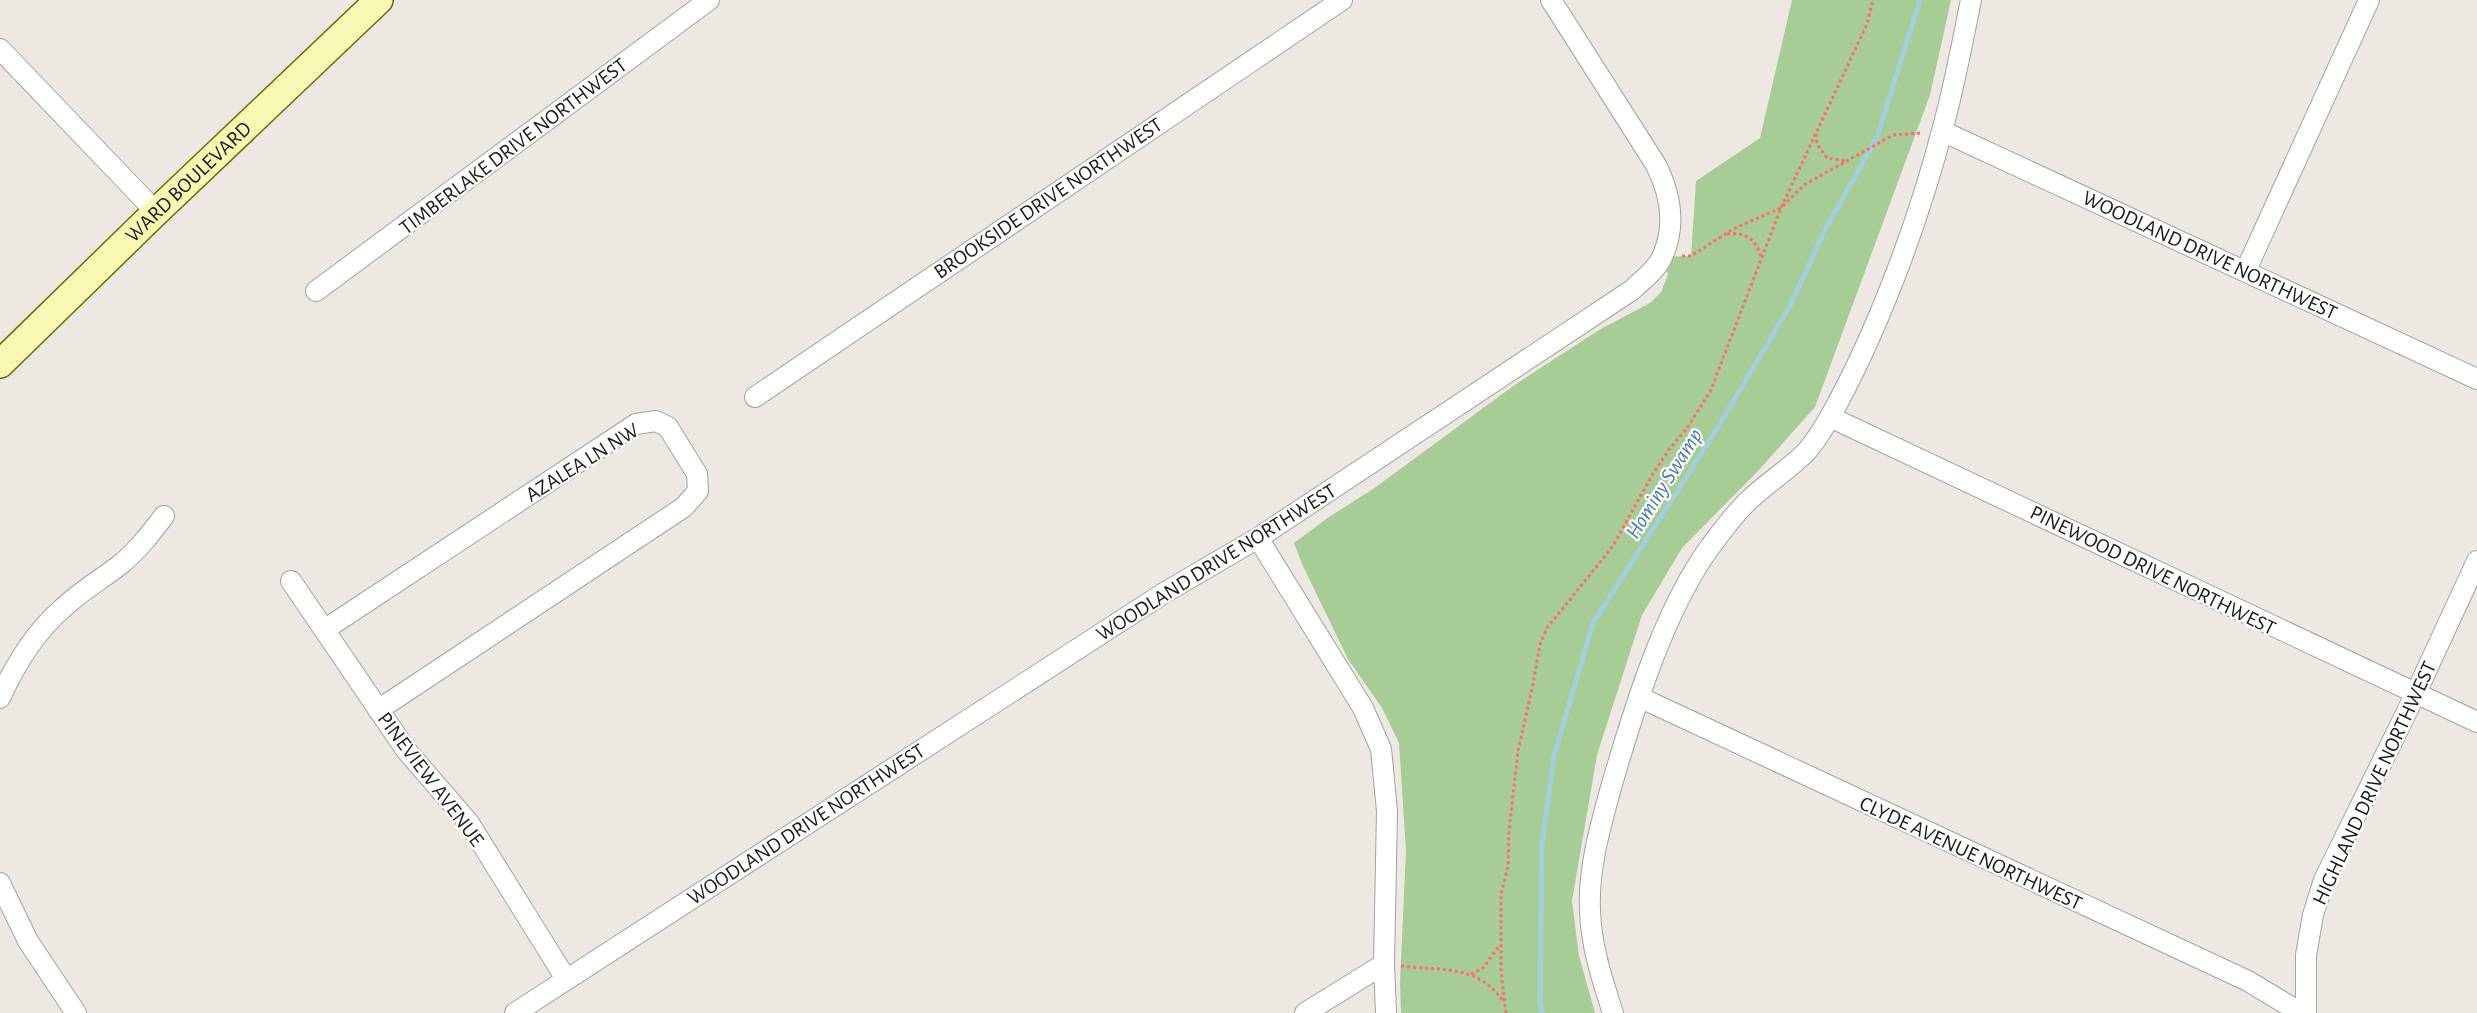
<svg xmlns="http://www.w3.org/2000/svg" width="2477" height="1013" font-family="'Alegreya Sans',sans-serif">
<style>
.forest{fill:#a8cc96}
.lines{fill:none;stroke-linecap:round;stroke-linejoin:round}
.stream{stroke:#a1d0db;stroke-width:5}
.street-casing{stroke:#a2a2a2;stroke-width:22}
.secondary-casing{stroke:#686f06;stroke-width:30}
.path{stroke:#f87067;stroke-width:3;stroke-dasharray:3 3;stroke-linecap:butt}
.street{stroke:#fff;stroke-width:20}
.secondary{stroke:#f8f8b4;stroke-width:27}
.labels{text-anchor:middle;stroke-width:4.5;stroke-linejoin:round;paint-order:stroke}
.street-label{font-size:21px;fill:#1b1b1b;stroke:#fff}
.water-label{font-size:22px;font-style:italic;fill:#4779a1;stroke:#fff}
</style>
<rect width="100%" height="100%" fill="#ede8e1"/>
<path class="forest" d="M1792 0H1951L1930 95 1815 407 1757 472 1682 548 1642 615 1597 755 1572 901 1579 956 1595 1013H1401L1400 982 1406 851 1399 743 1382 708 1348 659 1302 564 1294 543 1329 517 1373 489 1516 384 1599 330 1650 303 1661 292 1668 275 1663 257 1691 256 1696 181 1760 138Z"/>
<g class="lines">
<path class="stream" d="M1542 1013 1540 1004 1542 845 1554 756 1593 623 1715 432 1791 304 1825 230 1877 137 1920 0"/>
<g class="street-casing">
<path id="street" d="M0 49 156 212
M1942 131 2477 379
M2246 270 2369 0
M316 291 709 0
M755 397 1342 0
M1830 417 2477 722
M1258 538 1363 708 1381 749 1387 811 1384 964 1386 1013
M291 581 406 750 469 823 566 979
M324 630 636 424 656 421 668 427 697 474 698 491 684 507 378 710
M1639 697 2248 981 2301 1013
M0 698C15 665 35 632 63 608 81 591 102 579 121 564 138 550 151 533 164 516
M0 883 28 941 76 1013
M515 1013 1164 593 1258 538 1632 290C1642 280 1658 269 1663 255 1676 225 1670 193 1656 165L1551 0
M1305 1013 1384 964
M1613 1013C1602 979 1591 946 1590 910 1588 868 1601 824 1612 784 1634 709 1664 610 1710 547 1722 531 1735 513 1749 500 1767 483 1788 470 1805 453 1815 443 1823 429 1830 417 1877 333 1918 223 1942 131 1954 88 1962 44 1971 0
M2306 1013V955L2313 915 2324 880 2416 693 2477 561"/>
</g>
<g class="secondary-casing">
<g id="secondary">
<path id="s1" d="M0 364 156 212 379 0"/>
</g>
</g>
<path class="path" d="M1816 134 1817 144 1827 158 1846 161
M1727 234C1746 232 1756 239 1761 257
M1682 256H1691L1733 229 1781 208 1804 185 1893 135 1922 133
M1401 966C1442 971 1477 964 1503 1001
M1471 974 1483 968 1499 946
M1506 1013 1501 971V894L1508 867 1509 831 1518 751 1533 684 1540 644 1547 628 1613 546 1651 477 1668 451 1687 428 1710 392 1781 208 1867 24 1873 0"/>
<use href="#street" class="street"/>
<use href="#secondary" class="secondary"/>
</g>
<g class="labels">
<g class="street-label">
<text transform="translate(513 146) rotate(-37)" y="7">TIMBERLAKE DRIVE NORTHWEST</text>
<text dy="7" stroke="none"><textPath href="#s1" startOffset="262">WARD BOULEVARD</textPath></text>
<text transform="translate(1048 198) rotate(-34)" y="7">BROOKSIDE DRIVE NORTHWEST</text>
<text transform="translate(2210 255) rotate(25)" y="7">WOODLAND DRIVE NORTHWEST</text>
<text transform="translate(582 462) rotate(-32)" y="7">AZALEA LN NW</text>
<text transform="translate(1216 562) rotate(-32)" y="7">WOODLAND DRIVE NORTHWEST</text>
<text transform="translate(2153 570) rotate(26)" y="7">PINEWOOD DRIVE NORTHWEST</text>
<text transform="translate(431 779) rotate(53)" y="7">PINEVIEW AVENUE</text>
<text transform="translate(2374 783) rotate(-65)" y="7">HIGHLAND DRIVE NORTHWEST</text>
<text transform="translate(806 824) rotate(-33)" y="7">WOODLAND DRIVE NORTHWEST</text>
<text transform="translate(1971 853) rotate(25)" y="7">CLYDE AVENUE NORTHWEST</text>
</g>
<g class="water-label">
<text transform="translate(1663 483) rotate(-58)" y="8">Hominy Swamp</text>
</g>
</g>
</svg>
